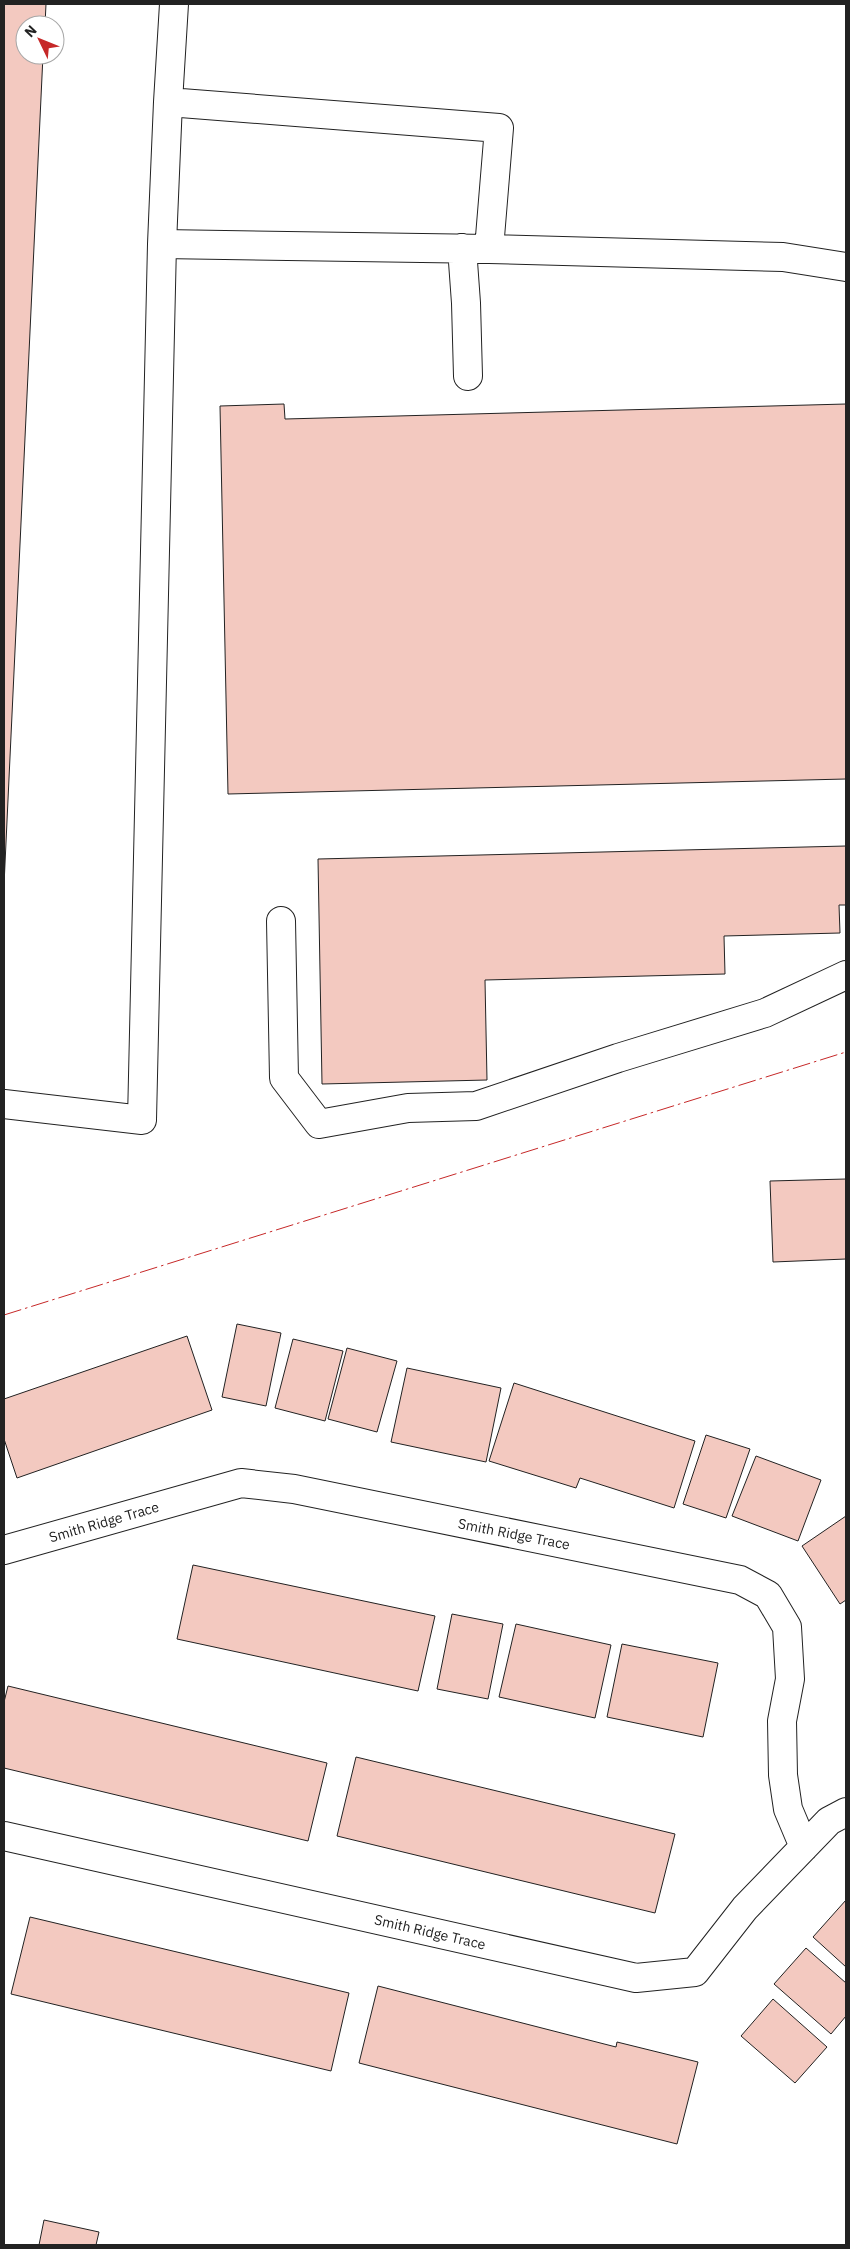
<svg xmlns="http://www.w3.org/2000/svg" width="850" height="2249" font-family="'IBM Plex Sans',sans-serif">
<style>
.building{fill:#f3c9c0;stroke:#222}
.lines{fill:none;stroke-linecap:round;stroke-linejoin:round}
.minor-casing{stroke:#222;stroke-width:30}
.minor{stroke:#fff;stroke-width:28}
.power{stroke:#c62828;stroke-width:1;stroke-dasharray:18 4 2.5 4;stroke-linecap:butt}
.labels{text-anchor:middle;stroke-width:4;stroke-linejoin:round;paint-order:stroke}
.street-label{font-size:14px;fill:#222;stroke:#fff}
</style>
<rect width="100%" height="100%" fill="#fff"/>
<path class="building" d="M4 4H46L45 25H25V55H43L4 885Z
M284 404 285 419 846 404V779L228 794 220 406Z
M846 846V905H839L840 933 724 936 725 974 485 980 487 1080 322 1084 318 859Z
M846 1179V1259L773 1262 770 1181Z
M237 1324 281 1333 266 1406 222 1397Z
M187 1336 212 1410 17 1478 4 1439V1399Z
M293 1339 343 1351 325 1421 275 1408Z
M347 1348 397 1361 377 1432 328 1419Z
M407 1368 501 1388 486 1462 391 1442Z
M514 1383 695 1441 674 1508 580 1478 576 1488 489 1461Z
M706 1435 750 1449 726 1518 683 1504Z
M756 1456 821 1480 798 1541 732 1516Z
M846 1516V1600L840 1604 802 1546Z
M193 1565 435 1616 418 1691 177 1639Z
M452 1614 503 1624 488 1699 437 1689Z
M516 1624 611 1645 595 1718 499 1697Z
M622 1644 718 1663 703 1737 607 1717Z
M8 1686 327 1763 308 1841 4 1768V1702Z
M356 1757 675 1834 655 1913 337 1836Z
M846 1900V1967L813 1937Z
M30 1917 349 1993 331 2071 11 1994Z
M806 1948 846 1983V2016L831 2034 774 1984Z
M378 1986 616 2047 617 2042 698 2062 677 2144 359 2063Z
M773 1999 827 2047 795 2083 741 2036Z
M44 2220 99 2232 96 2245H39Z"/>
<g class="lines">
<g class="minor-casing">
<path id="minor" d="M168 102 174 4
M162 244 168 102 499 128 489 249
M462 248 466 303 468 376
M281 921 284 1078 319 1124 408 1108 476 1106 618 1058 765 1013 846 975
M4 1104 142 1120 162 244 489 249 783 257 846 267
M4 1550 241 1483 294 1489 740 1580 768 1595 787 1627 790 1679 782 1721 783 1775 788 1809 804 1847
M4 1836 636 1978 695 1972 745 1908 829 1821 846 1812"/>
</g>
<use href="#minor" class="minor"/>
<path class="power" d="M4 1315 846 1052"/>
</g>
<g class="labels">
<g class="street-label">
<text transform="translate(104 1522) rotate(-16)" y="5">Smith Ridge Trace</text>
<text transform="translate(514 1534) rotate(11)" y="5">Smith Ridge Trace</text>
<text transform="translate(430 1932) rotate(13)" y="5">Smith Ridge Trace</text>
</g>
</g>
<rect width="850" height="2249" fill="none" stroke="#222222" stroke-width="10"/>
<g transform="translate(40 40) rotate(313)"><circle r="24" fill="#ffffff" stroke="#a7a7a7"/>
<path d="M0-4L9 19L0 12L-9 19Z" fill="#c62828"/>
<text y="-8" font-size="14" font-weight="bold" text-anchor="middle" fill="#222222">N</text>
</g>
</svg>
